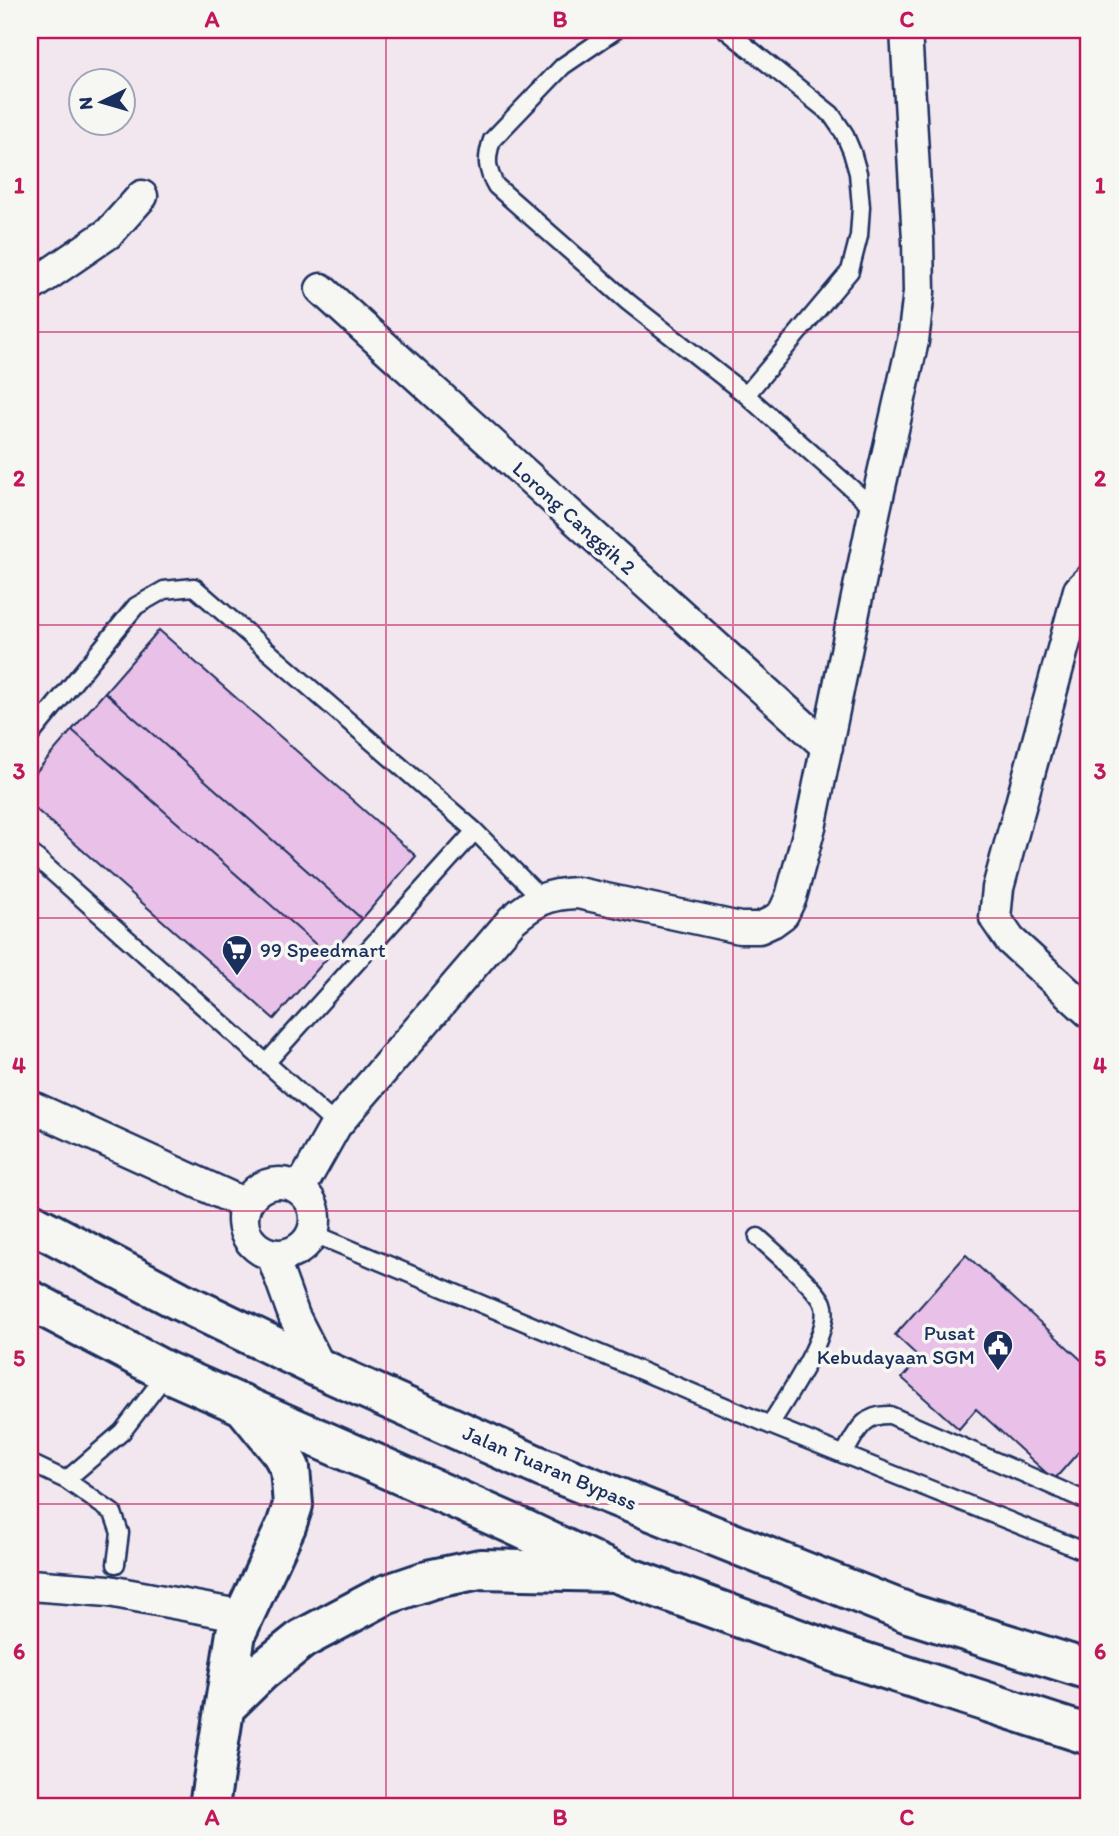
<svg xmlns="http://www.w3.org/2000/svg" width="1119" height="1836" font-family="Itim,sans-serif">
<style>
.building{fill:#e8c0e8;stroke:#1b2f5e;stroke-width:2}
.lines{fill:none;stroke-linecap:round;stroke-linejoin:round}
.lane-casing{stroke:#1b2f5e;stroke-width:21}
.street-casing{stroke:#1b2f5e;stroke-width:35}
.secondary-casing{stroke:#1b2f5e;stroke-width:44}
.highway-casing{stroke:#1b2f5e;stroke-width:44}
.lane{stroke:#f6f6f2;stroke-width:16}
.street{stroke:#f6f6f2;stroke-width:30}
.secondary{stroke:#f6f6f2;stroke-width:38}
.highway{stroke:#f6f6f2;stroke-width:38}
.grid{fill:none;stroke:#c2185b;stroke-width:2;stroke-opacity:0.55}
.labels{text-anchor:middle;stroke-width:7;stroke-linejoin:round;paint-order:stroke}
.street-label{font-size:21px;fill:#1b2f5e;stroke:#f6f6f2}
.poi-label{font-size:21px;fill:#1b2f5e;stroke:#f6f6f2;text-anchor:start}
.neatline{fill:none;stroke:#c2185b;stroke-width:2.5}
.grid-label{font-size:23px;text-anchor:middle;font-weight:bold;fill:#c2185b}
</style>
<rect width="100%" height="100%" fill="#f2e6ef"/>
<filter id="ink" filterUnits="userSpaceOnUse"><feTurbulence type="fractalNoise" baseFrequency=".0143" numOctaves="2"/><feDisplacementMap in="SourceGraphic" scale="14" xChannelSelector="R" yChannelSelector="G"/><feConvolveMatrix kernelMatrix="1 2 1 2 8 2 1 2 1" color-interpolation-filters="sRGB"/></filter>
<g filter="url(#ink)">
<path class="building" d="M159 630 416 856 362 919 105 692Z
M105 692 362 919 329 956 72 730Z
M72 730 329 956 274 1019 30 804V779Z
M966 1255 1089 1367V1440L1054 1480 976 1409 959 1429 902 1378 920 1358 895 1335Z"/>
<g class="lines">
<g class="lane-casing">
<path id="lane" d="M616 30 563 66 492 140C486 158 486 169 496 186L628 302 746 395 875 509
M726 30 831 114 844 133 852 152 858 173 861 207 859 236 850 271 746 395
M30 736 136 606 164 590 194 587 475 831 541 898
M30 852 336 1125
M266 1063 475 831
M312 1233 770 1425 1089 1553
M758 1237C773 1251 816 1287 823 1303 834 1331 785 1399 770 1425
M844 1454C857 1432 862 1414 890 1415L1089 1502
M30 1463 66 1480 113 1513 120 1533 116 1564
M66 1480 122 1432 167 1373"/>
</g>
<g class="street-casing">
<path id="street" d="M30 287 109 233 142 196
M321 289 827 747
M1089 580 1079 590 998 888 995 918 1010 940 1089 1012
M30 1106 245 1204
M243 1219a36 36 0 1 1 72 0a36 36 0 1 1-72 0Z
M300 1189 336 1125 512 920C536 900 547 894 578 893L740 928H759L772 922 783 914 791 897 811 823 875 509 913 341 919 292 918 240 906 30
M272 1255 294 1316 321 1369
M30 1585 109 1591 244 1616"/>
</g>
<g class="secondary-casing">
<path id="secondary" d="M226 1706 262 1671 302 1639 385 1595 432 1579 480 1569 614 1572
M209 1806 236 1633 286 1526 293 1505 290 1468 281 1452 242 1404"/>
</g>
<g class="highway-casing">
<path id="highway" d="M30 1222 180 1301 321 1369 541 1467 911 1614 1089 1670
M30 1300 167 1372 508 1522 614 1572 842 1655 1089 1735"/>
</g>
<use href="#lane" class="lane"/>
<use href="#street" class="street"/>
<use href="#secondary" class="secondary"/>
<use href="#highway" class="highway"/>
</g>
</g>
<path class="grid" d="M386 30V1806M733 30V1806M30 332H1089M30 625H1089M30 918H1089M30 1211H1089M30 1504H1089"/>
<defs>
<g id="supermarket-pin" transform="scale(1.575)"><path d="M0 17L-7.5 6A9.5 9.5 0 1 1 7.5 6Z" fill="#1b2f5e" stroke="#f6f6f2"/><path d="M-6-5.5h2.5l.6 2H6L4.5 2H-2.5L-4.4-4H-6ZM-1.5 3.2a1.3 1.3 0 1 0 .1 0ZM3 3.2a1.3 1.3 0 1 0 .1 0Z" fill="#fff"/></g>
<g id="civic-pin" transform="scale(1.575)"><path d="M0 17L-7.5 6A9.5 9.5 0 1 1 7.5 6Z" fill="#1b2f5e" stroke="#f6f6f2"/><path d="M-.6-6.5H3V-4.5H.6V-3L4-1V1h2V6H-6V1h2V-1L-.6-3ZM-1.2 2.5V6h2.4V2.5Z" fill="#fff"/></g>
</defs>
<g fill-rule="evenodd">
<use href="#supermarket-pin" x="237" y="950"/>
<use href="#civic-pin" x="998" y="1345"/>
</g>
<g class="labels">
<g class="street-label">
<text transform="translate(574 518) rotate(42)" y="7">Lorong Canggih 2</text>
<text transform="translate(550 1468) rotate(23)" y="7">Jalan Tuaran Bypass</text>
</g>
<g class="poi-label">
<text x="260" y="957">99 Speedmart</text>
<text x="975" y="1340" text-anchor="end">Pusat<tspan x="975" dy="24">Kebudayaan SGM</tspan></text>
</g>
</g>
<rect width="1119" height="1836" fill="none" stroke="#f6f6f2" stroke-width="77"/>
<g transform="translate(102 102) rotate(265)"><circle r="33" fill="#f6f6f2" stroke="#9ea6b7" stroke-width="2"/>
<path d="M0-5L12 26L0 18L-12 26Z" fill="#1b2f5e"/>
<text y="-10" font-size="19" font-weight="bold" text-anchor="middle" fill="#1b2f5e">N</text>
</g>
<rect x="38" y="38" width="1042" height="1760" class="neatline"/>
<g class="grid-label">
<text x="212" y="27">A</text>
<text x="560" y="27">B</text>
<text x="907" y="27">C</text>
<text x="19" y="193">1</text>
<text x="1100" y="193">1</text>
<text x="19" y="486">2</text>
<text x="1100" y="486">2</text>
<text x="19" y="779">3</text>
<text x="1100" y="779">3</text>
<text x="19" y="1073">4</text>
<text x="1100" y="1073">4</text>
<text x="19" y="1366">5</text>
<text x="1100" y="1366">5</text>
<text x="19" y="1659">6</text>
<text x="1100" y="1659">6</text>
<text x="212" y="1825">A</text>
<text x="560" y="1825">B</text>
<text x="907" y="1825">C</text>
</g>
</svg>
